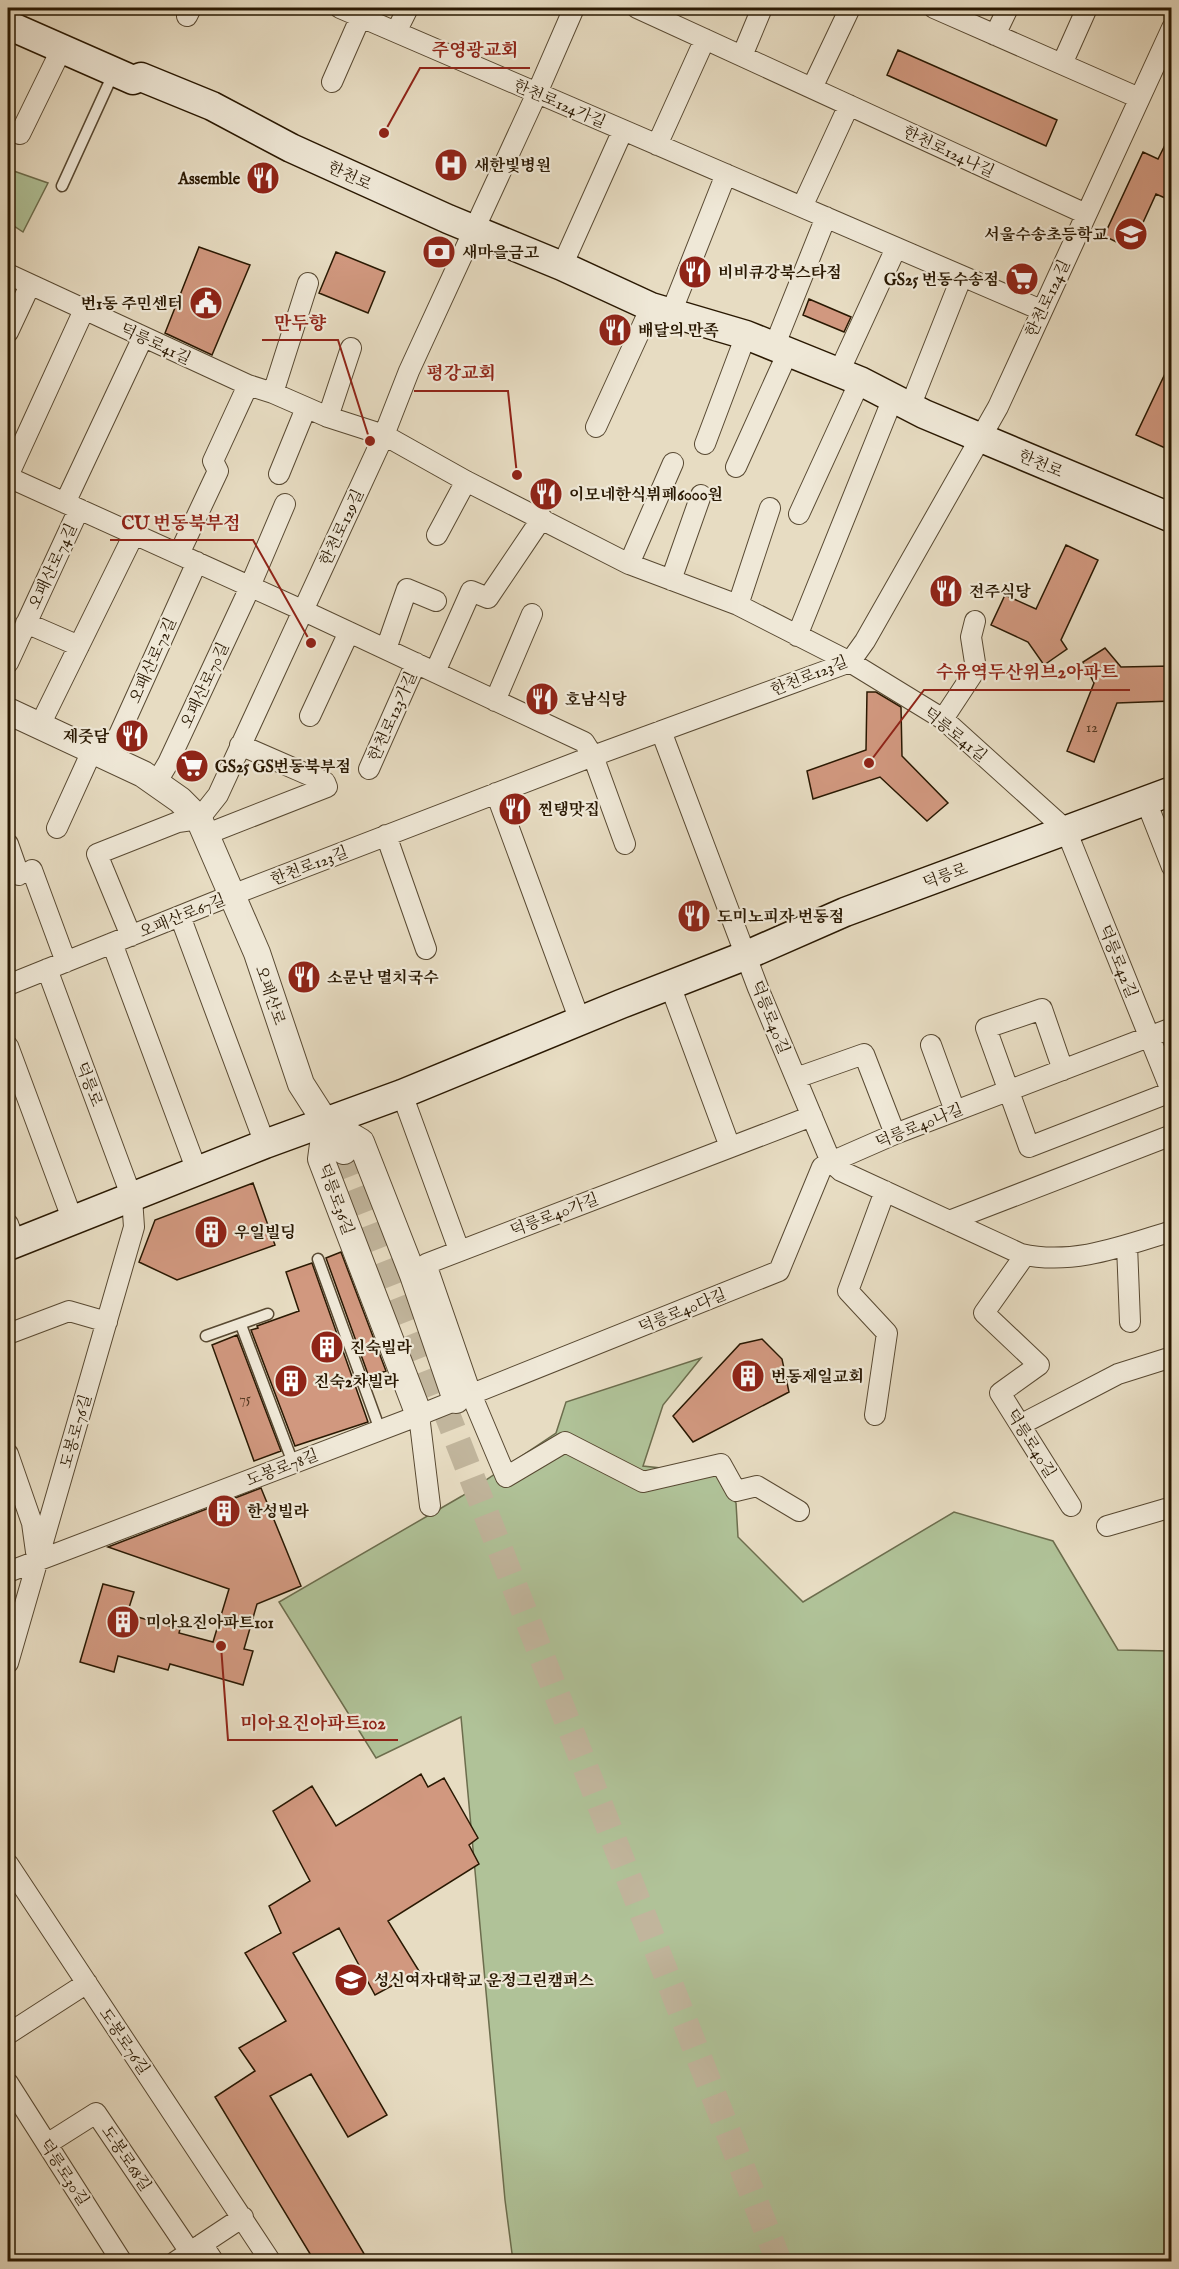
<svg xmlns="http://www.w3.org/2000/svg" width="1179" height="2269" font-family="'IM FELL English','Noto Serif KR',serif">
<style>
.green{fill:#b0c298;stroke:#6c6d4d;stroke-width:1.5}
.building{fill:#d1987f;stroke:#291802;stroke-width:1.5}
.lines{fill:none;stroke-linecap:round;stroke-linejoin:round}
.tertiary-tunnel{stroke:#c1b59c;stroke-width:26;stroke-dasharray:26 13;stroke-linecap:butt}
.service-casing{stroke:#584932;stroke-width:13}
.minor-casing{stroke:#584932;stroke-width:22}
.tertiary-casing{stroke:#584932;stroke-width:28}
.secondary-casing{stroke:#291802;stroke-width:31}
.service{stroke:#efe8d7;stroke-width:10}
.minor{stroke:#efe8d7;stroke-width:20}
.tertiary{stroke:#efe8d7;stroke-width:26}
.secondary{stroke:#efe8d7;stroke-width:28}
.labels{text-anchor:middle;stroke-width:4.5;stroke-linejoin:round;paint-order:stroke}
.number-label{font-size:14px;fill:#533821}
.street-label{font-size:16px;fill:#291802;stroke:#efe8d7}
.poi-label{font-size:16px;font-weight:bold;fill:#291802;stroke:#efe8d7;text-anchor:start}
.leader{fill:none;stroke:#8f2418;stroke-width:2}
.callout-dot{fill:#8f2418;stroke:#efe8d7;stroke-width:2}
.callout-label{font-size:18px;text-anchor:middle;font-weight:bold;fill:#8f2418;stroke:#efe8d7;stroke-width:4.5;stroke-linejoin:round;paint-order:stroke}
</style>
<rect width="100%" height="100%" fill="#e7dcc2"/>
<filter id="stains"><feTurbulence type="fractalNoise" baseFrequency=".00333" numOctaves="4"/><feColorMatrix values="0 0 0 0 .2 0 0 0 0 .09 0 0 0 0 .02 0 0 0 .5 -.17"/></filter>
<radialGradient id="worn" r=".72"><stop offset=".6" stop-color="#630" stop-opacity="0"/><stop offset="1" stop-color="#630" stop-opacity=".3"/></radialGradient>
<path class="green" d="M8 169 48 183 23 232 8 222Z
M701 1358 663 1405 643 1466 716 1474 736 1503 738 1537 803 1602 954 1512 1053 1541 1118 1650 1171 1651V2261H513L505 2200 461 1717 376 1758 279 1602 462 1496 556 1433 566 1402Z"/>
<path class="building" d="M898 50 1057 120 1046 146 887 75Z
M1172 131V201L1156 194 1131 249 1104 236 1143 152 1158 159Z
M199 247 250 265 212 355 165 333Z
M336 252 385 272 368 313 319 293Z
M809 299 851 317 844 332 803 315Z
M1172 359V451L1136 435Z
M1066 545 1098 560 1061 640 1067 649 1044 665 1028 642 991 625 1005 595 1036 609Z
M1105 648 1121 667 1172 666V701L1117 703 1094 762 1067 751 1094 683 1083 662Z
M867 692H876L901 707 902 756 948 803 927 821 880 777 813 799 807 771 866 750Z
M253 1183 275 1245 177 1280 139 1262 155 1220Z
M341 1252 386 1371 369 1377 326 1258Z
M312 1263 368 1422 295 1446 251 1330 258 1328 257 1326 299 1311 286 1272Z
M237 1335 281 1451 254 1461 212 1345Z
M762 1339 782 1359 789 1392 693 1442 673 1416 740 1344Z
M261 1488 301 1586 257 1604 244 1649 253 1651 243 1685 170 1664 168 1670 118 1656 114 1672 80 1662 103 1584 134 1592 127 1614 180 1629 179 1633 213 1642 229 1589 108 1547Z
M421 1774 428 1787 444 1778 478 1838 469 1845 479 1864 388 1921 419 1971 375 1995 339 1928 293 1953 387 2115 348 2137 311 2074 270 2096 369 2262H315L215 2097 255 2071 239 2048 286 2021 245 1953 281 1933 269 1906 310 1881 273 1811 312 1786 336 1826Z"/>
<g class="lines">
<path class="tertiary-tunnel" d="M344 1151 779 2262"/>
<g class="service-casing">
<path id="service" d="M62 186 114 72
M318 1259 380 1430
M241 1325 293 1463
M206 1336 268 1314"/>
</g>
<g class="minor-casing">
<path id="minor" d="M340 8 1041 310
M637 8 1086 214
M934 8 1139 98
M187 16 191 8
M396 32 408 8
M995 35 1008 8
M742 56 762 8
M1062 64 1087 8
M332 82 361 16
M812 88 850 8
M8 129 20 134 62 48
M657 145 705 39
M802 207 849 105
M562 266 623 130
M8 274 248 385 273 393 328 417 384 435 466 481 629 564 738 605 850 662 943 719 1066 830 1172 1093
M671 313 726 174
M8 332 30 285
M774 347 826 217
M839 372 896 248
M273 393 308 283
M910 407 962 276
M328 417 351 348
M596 427 651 307
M705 444 746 335
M736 467 788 352
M279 474 306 408
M8 476 84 310
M8 477 302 610 584 742 593 756 625 844
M65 503 143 337
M799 514 860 381
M437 535 466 481
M179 554 218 471 213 461 248 385
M629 564 673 463
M671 580 701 495
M738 605 770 508
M26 623 79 646
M797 636 893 398
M386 649 407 589 436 601
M8 663 79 509
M435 672 471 591 488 598 542 518
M495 701 532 614
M310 716 349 632
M943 719 976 669 971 637 975 621
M40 725 134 534
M661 731 758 988 831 1162 841 1171 1021 1254C1073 1266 1123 1246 1172 1231
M108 759 197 562
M369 769 416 663
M156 783 168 763 245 598 285 504
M496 793 580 1021
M1146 801 1172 867
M57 828 92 751
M207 834 327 787 325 782 240 745
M386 835 426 949
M8 844 19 875
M32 870 66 962
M180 916 265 1144
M131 936 97 854 178 822 199 819 218 795 384 435 409 371 537 93 574 8
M112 943 197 1171
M8 985 232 895 593 756 850 662 865 641 998 407 1172 28
M670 985 730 1147
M931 1045 955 1111
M8 1046 73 1221
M1063 1070 1042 1009 986 1028 1029 1147 1171 1092
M796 1078 864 1054 895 1134
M402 1094 459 1250
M949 1221 1172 1135
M8 1224 15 1243
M1127 1245 1130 1322
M1025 1255 984 1313 1039 1365 1000 1393 1071 1506
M8 1334 69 1311 107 1322
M419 1415 430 1506
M875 1415 887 1333 848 1291 885 1191
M1020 1425 1118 1374 1172 1357
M8 1454 32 1523 36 1552
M799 1511 757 1486 736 1491 721 1464 643 1482 565 1442 506 1477 471 1394 426 1264 812 1116
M1107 1526 1172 1507
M8 1572 407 1420 779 1271 822 1167 831 1162 895 1134 1172 1028
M8 1663 134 1227 132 1198 47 969
M8 1864 271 2262
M8 2034 87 1983
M8 2083 122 2262
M47 2144 96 2113 190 2252
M202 2244 214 2262
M175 2262 243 2217"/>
</g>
<g class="tertiary-casing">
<path id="tertiary" d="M8 711 143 774 180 800 199 819 257 953 301 1084 344 1151
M326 1122 321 1159 419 1415
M329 1123 361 1142 413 1275 456 1400"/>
</g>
<g class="secondary-casing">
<path id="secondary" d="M8 25 133 80 141 77 212 106 291 148 448 219 562 266 651 307 746 335 860 381 924 414 1172 518
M8 1246 265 1144 402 1094 621 1004 747 955 845 912 1172 791"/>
</g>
<use href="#service" class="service"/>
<use href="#minor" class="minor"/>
<use href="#tertiary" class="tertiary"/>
<use href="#secondary" class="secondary"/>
</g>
<defs>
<g id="hospital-disc" transform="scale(1.725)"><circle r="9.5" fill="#8f2418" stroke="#efe8d7"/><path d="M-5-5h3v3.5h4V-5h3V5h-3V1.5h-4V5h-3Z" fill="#fff"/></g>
<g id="restaurant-disc" transform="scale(1.725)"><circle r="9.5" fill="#8f2418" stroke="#efe8d7"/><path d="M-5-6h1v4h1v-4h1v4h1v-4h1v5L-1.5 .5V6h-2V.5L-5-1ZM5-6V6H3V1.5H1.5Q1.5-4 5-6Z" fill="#fff"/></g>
<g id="school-disc" transform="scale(1.725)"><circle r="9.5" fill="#8f2418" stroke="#efe8d7"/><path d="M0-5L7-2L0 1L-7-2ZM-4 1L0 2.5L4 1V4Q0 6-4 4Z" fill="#fff"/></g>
<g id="bank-disc" transform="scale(1.725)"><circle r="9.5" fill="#8f2418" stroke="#efe8d7"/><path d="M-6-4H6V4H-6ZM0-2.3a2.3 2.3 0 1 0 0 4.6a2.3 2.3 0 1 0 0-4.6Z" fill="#fff"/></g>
<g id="supermarket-disc" transform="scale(1.725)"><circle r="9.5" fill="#8f2418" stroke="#efe8d7"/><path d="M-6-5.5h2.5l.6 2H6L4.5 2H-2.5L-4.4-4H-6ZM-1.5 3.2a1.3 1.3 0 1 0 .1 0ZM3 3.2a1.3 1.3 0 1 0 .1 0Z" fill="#fff"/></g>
<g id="civic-disc" transform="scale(1.725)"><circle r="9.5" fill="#8f2418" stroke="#efe8d7"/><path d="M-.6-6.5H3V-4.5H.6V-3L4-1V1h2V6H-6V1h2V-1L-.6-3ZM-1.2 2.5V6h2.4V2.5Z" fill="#fff"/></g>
<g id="building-disc" transform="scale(1.725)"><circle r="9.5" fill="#8f2418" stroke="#efe8d7"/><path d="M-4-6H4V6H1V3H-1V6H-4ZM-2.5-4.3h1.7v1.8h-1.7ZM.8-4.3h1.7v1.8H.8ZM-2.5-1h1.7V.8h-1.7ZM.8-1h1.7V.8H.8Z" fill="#fff"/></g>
<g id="university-disc" transform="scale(1.725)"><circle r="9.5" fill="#8f2418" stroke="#efe8d7"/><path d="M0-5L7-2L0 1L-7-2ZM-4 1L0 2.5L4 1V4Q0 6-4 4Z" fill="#fff"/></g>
</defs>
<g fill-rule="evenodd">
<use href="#hospital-disc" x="451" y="165"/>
<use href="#restaurant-disc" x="263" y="178"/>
<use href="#school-disc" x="1131" y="234"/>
<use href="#bank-disc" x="439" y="252"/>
<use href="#restaurant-disc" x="695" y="272"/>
<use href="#supermarket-disc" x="1022" y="279"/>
<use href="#civic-disc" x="206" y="303"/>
<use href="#restaurant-disc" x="615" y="330"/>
<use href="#restaurant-disc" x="546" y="494"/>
<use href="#restaurant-disc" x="946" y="591"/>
<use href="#restaurant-disc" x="542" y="699"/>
<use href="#restaurant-disc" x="132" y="736"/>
<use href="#supermarket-disc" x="192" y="766"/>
<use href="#restaurant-disc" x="515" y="809"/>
<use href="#restaurant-disc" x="694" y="916"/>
<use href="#restaurant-disc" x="304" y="977"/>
<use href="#building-disc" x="211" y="1232"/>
<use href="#building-disc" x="327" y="1347"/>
<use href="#building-disc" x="748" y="1376"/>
<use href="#building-disc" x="291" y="1381"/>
<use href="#building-disc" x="224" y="1511"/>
<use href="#building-disc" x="123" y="1622"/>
<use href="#university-disc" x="351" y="1980"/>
</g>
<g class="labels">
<g class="number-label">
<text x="1092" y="732">12</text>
<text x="245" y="1403">75</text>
</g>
<g class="street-label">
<text transform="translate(560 103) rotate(23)" y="6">한천로124가길</text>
<text transform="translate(949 151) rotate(25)" y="6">한천로124나길</text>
<text transform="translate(350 175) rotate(25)" y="6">한천로</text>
<text transform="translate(1047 298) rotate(-65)" y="6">한천로124길</text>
<text transform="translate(156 343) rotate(25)" y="6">덕릉로41길</text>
<text transform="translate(1041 463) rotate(23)" y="6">한천로</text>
<text transform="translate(341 527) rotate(-65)" y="6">한천로129길</text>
<text transform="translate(52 566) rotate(-65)" y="6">오패산로74길</text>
<text transform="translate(152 660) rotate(-66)" y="6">오패산로72길</text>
<text transform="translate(809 675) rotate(-22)" y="6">한천로123길</text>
<text transform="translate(204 685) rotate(-65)" y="6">오패산로70길</text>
<text transform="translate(392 716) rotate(-66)" y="6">한천로123가길</text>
<text transform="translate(956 734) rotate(39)" y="6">덕릉로41길</text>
<text transform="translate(309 865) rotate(-21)" y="6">한천로123길</text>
<text transform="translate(945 875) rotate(-20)" y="6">덕릉로</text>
<text transform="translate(182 915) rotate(-22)" y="6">오패산로67길</text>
<text transform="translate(1119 961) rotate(68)" y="6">덕릉로42길</text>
<text transform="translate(271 995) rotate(71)" y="6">오패산로</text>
<text transform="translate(771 1017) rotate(68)" y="6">덕릉로40길</text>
<text transform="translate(90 1084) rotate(69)" y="6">덕릉로</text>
<text transform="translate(919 1125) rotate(-22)" y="6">덕릉로40나길</text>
<text transform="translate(337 1199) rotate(70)" y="6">덕릉로36길</text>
<text transform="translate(554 1214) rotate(-21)" y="6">덕릉로40가길</text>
<text transform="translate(682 1310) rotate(-22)" y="6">덕릉로40다길</text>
<text transform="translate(75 1431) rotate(-74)" y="6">도봉로76길</text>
<text transform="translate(1032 1443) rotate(58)" y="6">덕릉로40길</text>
<text transform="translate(282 1467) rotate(-21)" y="6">도봉로78길</text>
<text transform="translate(125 2041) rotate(56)" y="6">도봉로76길</text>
<text transform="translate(127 2158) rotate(56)" y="6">도봉로68길</text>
<text transform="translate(65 2172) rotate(57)" y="6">덕릉로30길</text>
</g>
<g class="poi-label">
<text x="474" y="171">새한빛병원</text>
<text x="240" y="184" text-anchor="end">Assemble</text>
<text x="1108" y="240" text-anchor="end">서울수송초등학교</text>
<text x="462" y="258">새마을금고</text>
<text x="718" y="278">비비큐강북스타점</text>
<text x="999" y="285" text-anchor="end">GS25 번동수송점</text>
<text x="183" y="309" text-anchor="end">번1동 주민센터</text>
<text x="638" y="336">배달의 만족</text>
<text x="569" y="500">이모네한식뷔페6000원</text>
<text x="969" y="597">전주식당</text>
<text x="565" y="705">호남식당</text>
<text x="109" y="742" text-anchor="end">제줏담</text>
<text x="215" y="772">GS25 GS번동북부점</text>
<text x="538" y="815">찐탱맛집</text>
<text x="717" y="922">도미노피자 번동점</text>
<text x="327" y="983">소문난 멸치국수</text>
<text x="234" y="1238">우일빌딩</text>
<text x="350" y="1353">진숙빌라</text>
<text x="771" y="1382">번동제일교회</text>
<text x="314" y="1387">진숙2차빌라</text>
<text x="247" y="1517">한성빌라</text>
<text x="146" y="1628">미아요진아파트101</text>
<text x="374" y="1986">성신여자대학교 운정그린캠퍼스</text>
</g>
</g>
<path class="leader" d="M384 133L420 68H530M370 441L338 340H262M517 475L508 391H414M311 643L253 540H110M869 763L924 690H1130M221 1646L228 1740H398"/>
<g class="callout-dot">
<circle cx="384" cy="133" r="6"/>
<circle cx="370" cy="441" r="6"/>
<circle cx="517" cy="475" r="6"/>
<circle cx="311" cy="643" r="6"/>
<circle cx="869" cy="763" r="6"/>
<circle cx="221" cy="1646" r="6"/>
</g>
<g class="callout-label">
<text x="475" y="56">주영광교회</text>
<text x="300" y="329">만두향</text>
<text x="461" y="379">평강교회</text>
<text x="181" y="529">CU 번동북부점</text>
<text x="1027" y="678">수유역두산위브2아파트</text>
<text x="313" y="1729">미아요진아파트102</text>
</g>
<rect width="1179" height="2269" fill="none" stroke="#e7dcc2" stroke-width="30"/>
<rect x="9" y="9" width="1161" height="2251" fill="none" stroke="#291802" stroke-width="3"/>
<rect x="15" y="15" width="1149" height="2239" fill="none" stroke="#291802" stroke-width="1.5"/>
<rect width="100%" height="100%" filter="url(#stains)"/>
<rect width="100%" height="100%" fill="url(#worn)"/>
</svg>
